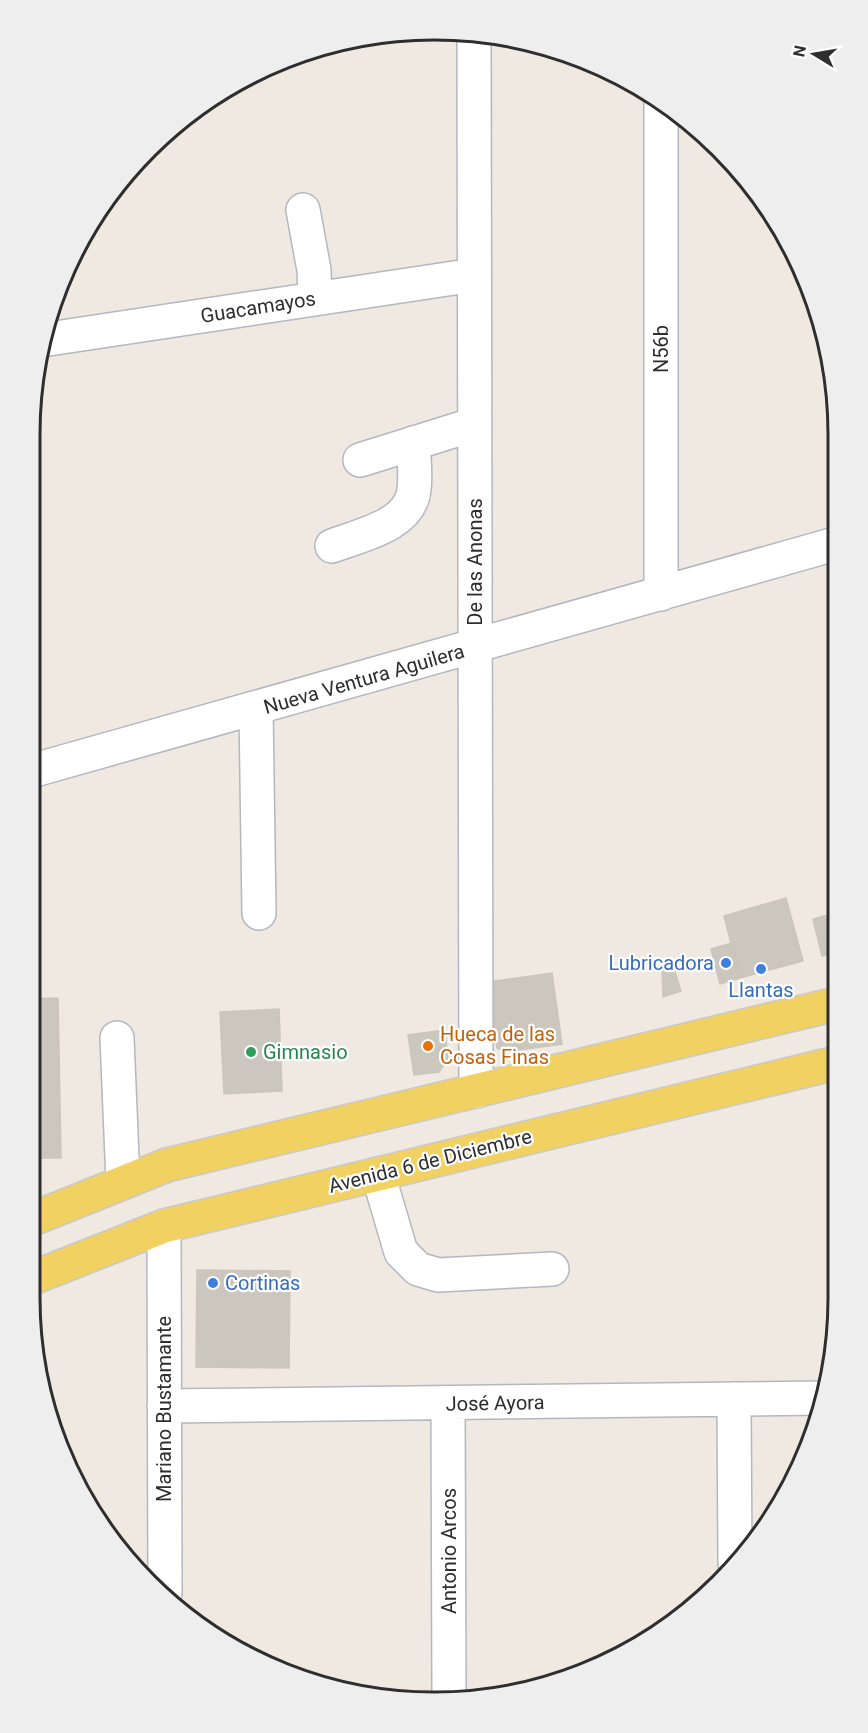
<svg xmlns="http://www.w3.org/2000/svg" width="868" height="1733" font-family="Roboto,sans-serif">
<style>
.building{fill:#cbc7bf;stroke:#cbc5ba;stroke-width:1.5}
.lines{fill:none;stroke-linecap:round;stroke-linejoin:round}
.minor-casing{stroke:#b4b7c1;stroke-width:36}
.major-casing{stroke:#c9c9c9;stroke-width:36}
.minor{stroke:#fff;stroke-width:33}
.major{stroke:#f2d163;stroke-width:33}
.shop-dot{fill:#3f7fe0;stroke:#fff;stroke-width:2}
.food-dot{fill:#e8710a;stroke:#fff;stroke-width:2}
.leisure-dot{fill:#2e9e5b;stroke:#fff;stroke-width:2}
.labels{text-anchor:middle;stroke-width:4.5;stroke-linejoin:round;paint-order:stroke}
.street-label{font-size:20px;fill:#2e2e2e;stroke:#fff}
.shop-label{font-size:20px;fill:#366cbe;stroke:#fff;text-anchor:end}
.food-label{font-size:20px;fill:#c56008;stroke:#fff;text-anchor:start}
.leisure-label{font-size:20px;fill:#27864d;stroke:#fff;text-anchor:start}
.rim{fill:none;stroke:#2e2e2e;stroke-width:3}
</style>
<rect width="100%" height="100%" fill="#efe9e1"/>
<path class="building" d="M786 898 803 961 740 978 724 916Z
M836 913V953L822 956 813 919Z
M732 943 740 978 720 984 711 949Z
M672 962 681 991 663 997 662 966Z
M552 973 562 1044 505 1052 497 1048 488 982Z
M58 998 61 1158H30V999Z
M279 1009 282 1091 224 1094 220 1012Z
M445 1030 448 1058 439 1072 414 1075 408 1035Z
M197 1270 290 1271 289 1368 196 1367Z"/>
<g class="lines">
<g class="minor-casing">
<path id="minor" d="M474 33 476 1091
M303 210 314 270 315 299
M42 340 474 275
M360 460 475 424
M332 546C360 535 410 526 414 490 416 475 414 459 413 443
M661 594V104
M256 709 259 913
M31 771 835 544
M117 1038 123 1182
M378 1174 401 1252 418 1269 438 1275 552 1269
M164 1226 165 1593
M734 1399 735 1563
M448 1403 449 1698
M164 1406 825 1398"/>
</g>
<g class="major-casing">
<path id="major" d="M30 1220 167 1165 836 1004
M30 1279 164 1226 836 1063"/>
</g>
<use href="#minor" class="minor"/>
<use href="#major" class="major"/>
</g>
<g class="shop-dot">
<circle cx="726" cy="963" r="6"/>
<circle cx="761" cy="969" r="6"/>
<circle cx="213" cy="1283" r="6"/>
</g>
<circle class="food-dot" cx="428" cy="1046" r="6"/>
<circle class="leisure-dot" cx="251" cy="1052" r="6"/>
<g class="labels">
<g class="street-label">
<text transform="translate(258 307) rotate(-9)" y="7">Guacamayos</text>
<text transform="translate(661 349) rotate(-90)" y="7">N56b</text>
<text transform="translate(475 562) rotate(-90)" y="7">De las Anonas</text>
<text transform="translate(364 679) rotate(-16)" y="7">Nueva Ventura Aguilera</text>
<text transform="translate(430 1161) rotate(-14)" y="7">Avenida 6 de Diciembre</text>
<text transform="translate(495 1403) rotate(-1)" y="7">José Ayora</text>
<text transform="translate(164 1409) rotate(-90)" y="7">Mariano Bustamante</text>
<text transform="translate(449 1551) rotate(-90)" y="7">Antonio Arcos</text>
</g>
<g class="shop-label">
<text x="714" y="970">Lubricadora</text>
<text x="761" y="997" text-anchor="middle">Llantas</text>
<text x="225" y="1290" text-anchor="start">Cortinas</text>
</g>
<g class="food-label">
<text x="440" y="1041">Hueca de las<tspan x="440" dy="23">Cosas Finas</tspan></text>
</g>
<g class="leisure-label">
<text x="263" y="1059">Gimnasio</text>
</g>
</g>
<path d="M0 0H868V1733H0ZM434 40H434A394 394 0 0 1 828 434V1298A394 394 0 0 1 434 1692H434A394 394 0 0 1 40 1298V434A394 394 0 0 1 434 40Z" fill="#eee" fill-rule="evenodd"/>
<path class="rim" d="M434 40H434A394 394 0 0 1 828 434V1298A394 394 0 0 1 434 1692H434A394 394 0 0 1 40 1298V434A394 394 0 0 1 434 40Z"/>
<g transform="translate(814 54) rotate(281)" stroke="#ffffff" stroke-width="4.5" paint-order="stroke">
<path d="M0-4.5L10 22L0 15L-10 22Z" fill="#2e2e2e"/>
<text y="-9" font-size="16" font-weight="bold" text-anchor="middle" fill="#2e2e2e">N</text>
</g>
</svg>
